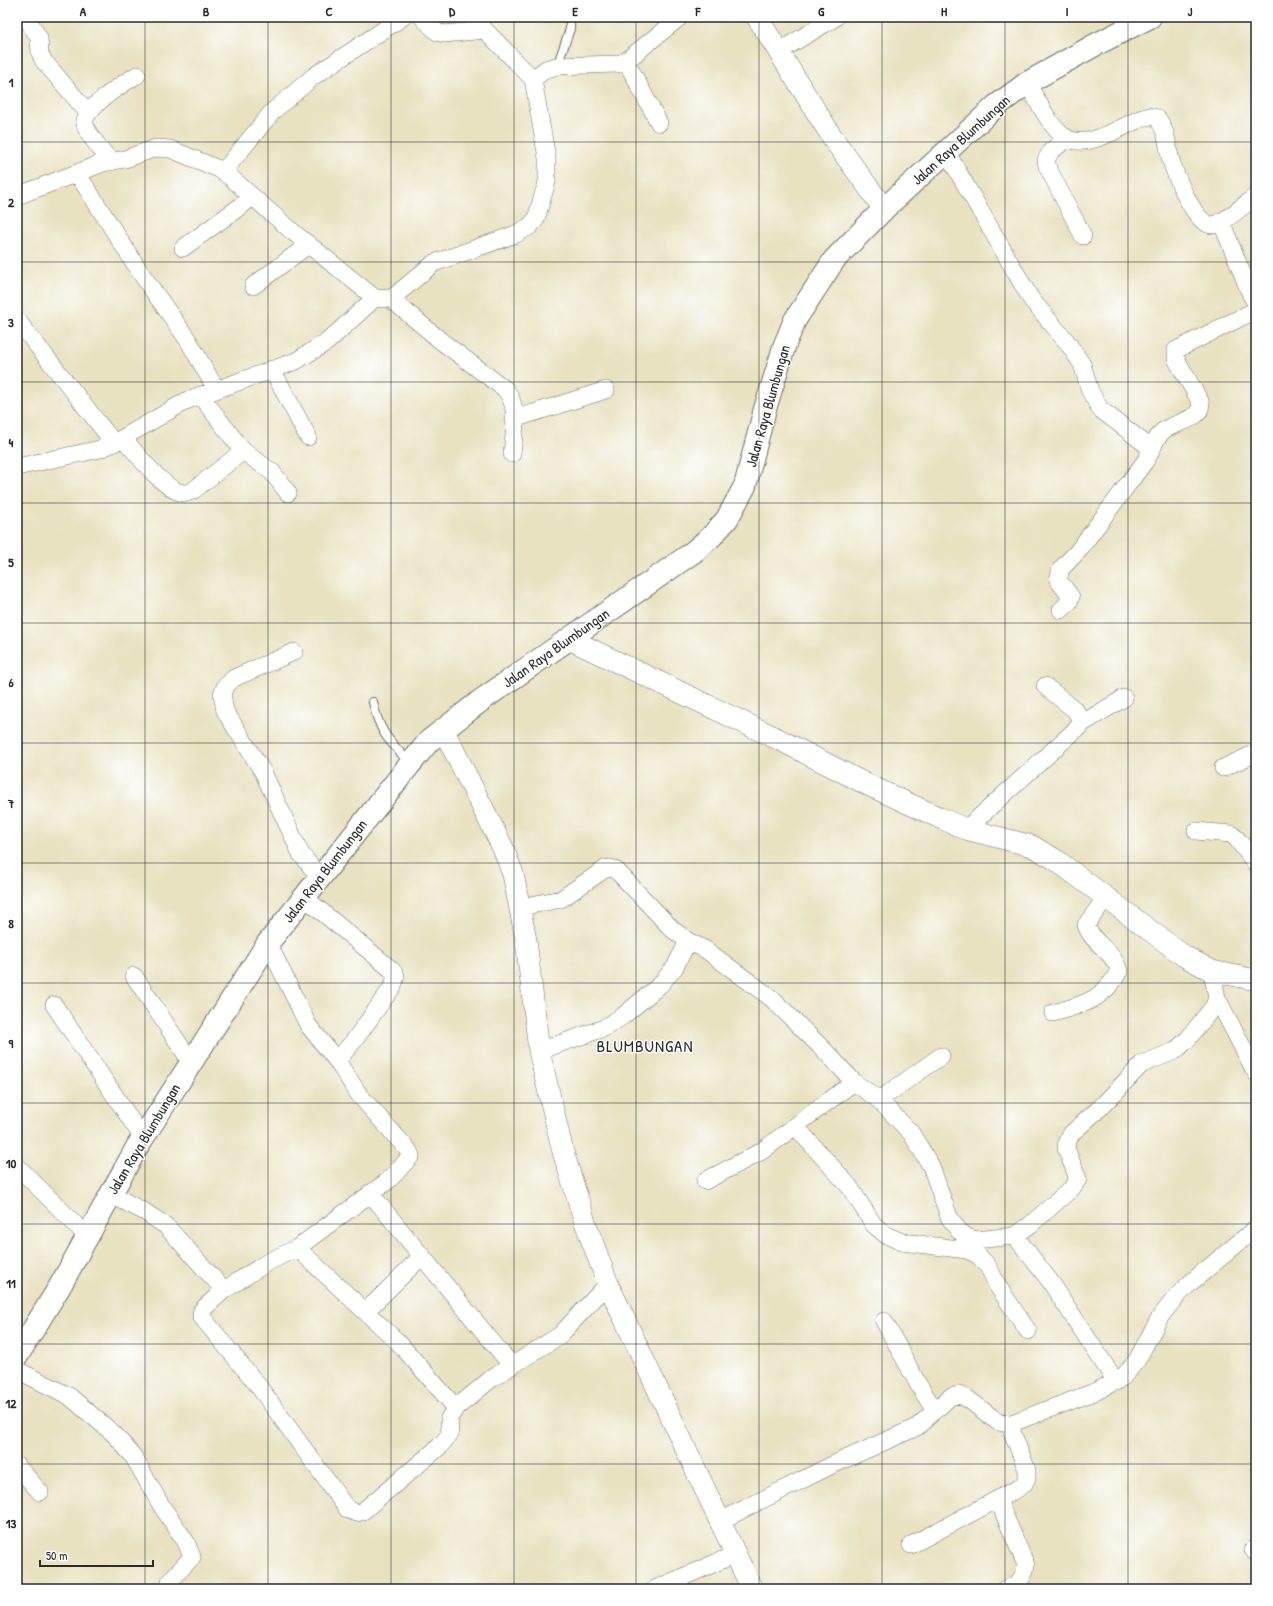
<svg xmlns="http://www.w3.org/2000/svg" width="1273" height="1606" font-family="'Patrick Hand',sans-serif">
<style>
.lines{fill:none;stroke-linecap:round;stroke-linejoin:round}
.service-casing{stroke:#6d6b60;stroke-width:10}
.minor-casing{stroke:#6d6b60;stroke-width:18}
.tertiary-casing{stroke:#6d6b60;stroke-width:22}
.primary-casing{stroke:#6d6b60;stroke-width:24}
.service{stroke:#fff;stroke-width:8}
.minor{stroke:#fff;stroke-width:17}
.tertiary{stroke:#fff;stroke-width:21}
.primary{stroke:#fff;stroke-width:22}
.grid{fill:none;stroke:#2b2b2b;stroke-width:1;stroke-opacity:0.55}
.labels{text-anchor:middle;stroke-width:3;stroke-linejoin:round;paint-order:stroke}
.street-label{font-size:15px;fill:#2b2b2b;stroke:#fff}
.quarter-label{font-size:17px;letter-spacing:1px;fill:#2b2b2b;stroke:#fff}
.neatline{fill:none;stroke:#2b2b2b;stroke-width:1.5}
.grid-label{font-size:13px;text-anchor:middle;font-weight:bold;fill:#2b2b2b}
</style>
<rect width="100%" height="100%" fill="#fff"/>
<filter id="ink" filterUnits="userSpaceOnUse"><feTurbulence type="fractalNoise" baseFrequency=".025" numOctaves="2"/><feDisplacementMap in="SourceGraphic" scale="8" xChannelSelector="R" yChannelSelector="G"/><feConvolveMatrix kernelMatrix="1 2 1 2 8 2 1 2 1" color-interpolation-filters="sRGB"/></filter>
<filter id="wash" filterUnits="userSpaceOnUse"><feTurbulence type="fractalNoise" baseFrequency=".012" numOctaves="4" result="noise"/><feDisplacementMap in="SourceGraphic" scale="16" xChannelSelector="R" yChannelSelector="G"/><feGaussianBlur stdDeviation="0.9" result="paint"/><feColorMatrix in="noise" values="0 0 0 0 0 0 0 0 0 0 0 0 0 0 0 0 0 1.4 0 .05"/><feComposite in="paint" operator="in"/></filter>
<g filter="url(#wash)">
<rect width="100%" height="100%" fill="#e8e2c1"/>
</g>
<g filter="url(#ink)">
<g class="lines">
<g class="service-casing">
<path id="service" d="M557 66 570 29V17
M373 702C379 732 389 741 410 763"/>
</g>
<g class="minor-casing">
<path id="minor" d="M26 17 39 38 40 53 43 60 88 113
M422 17 437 32 444 34 485 30
M472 17 533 79
M778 52 836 17
M626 61 659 123
M1027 83C1061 142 1065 158 1131 123 1140 119 1147 114 1157 118 1168 130 1167 149 1172 164 1177 178 1196 227 1213 225 1225 223 1246 203 1256 196
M1067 139 1051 151 1046 160 1047 166 1083 236
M946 151 1031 299 1067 342 1082 364 1090 391 1100 409 1152 449 1146 460 1078 551 1061 569 1058 580 1071 597 1069 602 1061 610
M111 162C104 152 87 135 85 124 81 109 126 82 137 75
M223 172 272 112 314 76 403 17
M77 173 142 275 188 340 216 389
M17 196 103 163 125 159 156 148 170 149 219 169 229 176 293 232 375 298 391 299 441 341 505 389C520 407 514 432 512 454
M1221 221 1251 295 1256 303
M183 248 253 197
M253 286 308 245
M391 299 434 263 516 234 530 226 536 219 547 182V158L533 79 546 69 557 66 617 64 626 61 680 17
M17 320 114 443
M272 369 308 437
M200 395 243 451 272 472 288 493
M514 419 606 390
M123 438C135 451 166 494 185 493 188 493 192 491 194 490L243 451
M1152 449C1155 442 1157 436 1163 431 1176 421 1205 420 1200 401L1176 359V350L1256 310
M17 467 100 449 114 443 188 400 296 361 327 342 375 298
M294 652 234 678 225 687 222 694 225 711 263 772 301 854 320 878
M1045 686 1075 710 1083 723
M1223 768 1256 753
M966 829 1083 723 1124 698
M1196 831 1231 834 1237 839 1256 864
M304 897 392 970 396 976 393 986 356 1038 337 1061
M521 907 561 899 605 869 611 868 617 871 672 929 688 941 706 950 771 998 824 1050 854 1082 879 1100 911 1133 931 1166 949 1217 959 1231 967 1237 975 1240 1015 1236 1030 1225 1072 1188 1078 1179 1066 1148 1067 1141 1072 1133 1100 1108 1142 1064 1175 1051 1187 1040 1214 1006 1217 998
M268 943 308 1025 337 1061 360 1096 409 1151 411 1156 389 1180 297 1248 268 1262 224 1290 202 1310 201 1316 257 1384 348 1510 357 1513 363 1511 439 1447 450 1434 449 1418 456 1408 491 1379 560 1335 608 1284
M1212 971 1217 998 1256 1073
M134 976 191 1062
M54 1005 143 1138
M1053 1013C1082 1005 1104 1000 1119 971 1114 951 1092 944 1086 925L1106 897
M539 1051 604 1028 623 1016 660 985 675 967 688 941
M879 1100 941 1056
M795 1126 849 1186 874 1225 886 1235 902 1242 967 1250 978 1255 988 1266 997 1285 1028 1331
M17 1166 87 1236
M705 1181 762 1151 854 1082
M370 1193 512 1366
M110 1194 145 1212 166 1226 224 1290
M1015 1236 1050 1281 1116 1382
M297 1248 398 1342 456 1408
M366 1311 421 1257
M884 1321 918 1384 935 1411
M17 1370 69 1396 114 1434 133 1456 161 1505 186 1542 192 1557 170 1581 169 1589
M17 1466 40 1492
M998 1500 1026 1565C1024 1578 1018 1586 1005 1589
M720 1521 832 1465 917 1427 950 1397 959 1395 968 1399 998 1422 1009 1424 1097 1391 1123 1377 1137 1360 1160 1317 1176 1297 1189 1284 1256 1228
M911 1545 1017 1489 1024 1484 1027 1478V1470L1009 1424
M1253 1550 1256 1548
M655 1589 736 1554"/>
</g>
<g class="tertiary-casing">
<path id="tertiary" d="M757 17 834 140 884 209
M569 639 780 740 868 785 938 817 966 829 1032 846 1056 860 1184 956 1212 971 1256 980
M443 729 503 848 513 874 526 940 539 1051 563 1152 586 1225 608 1284 752 1589"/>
</g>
<g class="primary-casing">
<path id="primary" d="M17 1356 60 1286 137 1147 268 943 411 763 429 741 483 699 692 553 711 537 727 519 745 486 765 409 785 344 795 320 834 260 884 209 996 106 1027 83 1093 46 1150 17"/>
</g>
<use href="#service" class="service"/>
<use href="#minor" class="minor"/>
<use href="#tertiary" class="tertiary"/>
<use href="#primary" class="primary"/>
</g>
</g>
<path class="grid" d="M145 17V1589M268 17V1589M391 17V1589M514 17V1589M636 17V1589M759 17V1589M882 17V1589M1005 17V1589M1128 17V1589M17 142H1256M17 262H1256M17 382H1256M17 503H1256M17 623H1256M17 743H1256M17 863H1256M17 983H1256M17 1103H1256M17 1224H1256M17 1344H1256M17 1464H1256"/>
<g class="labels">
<g class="street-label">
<text transform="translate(961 140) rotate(-42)" y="5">Jalan Raya Blumbungan</text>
<text transform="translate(768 406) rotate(-74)" y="5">Jalan Raya Blumbungan</text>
<text transform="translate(556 648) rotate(-35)" y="5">Jalan Raya Blumbungan</text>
<text transform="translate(325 871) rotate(-52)" y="5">Jalan Raya Blumbungan</text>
<text transform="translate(144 1139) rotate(-59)" y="5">Jalan Raya Blumbungan</text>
</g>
<g class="quarter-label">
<text x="645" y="1052">BLUMBUNGAN</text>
</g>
</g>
<rect width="1273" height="1606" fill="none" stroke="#fff" stroke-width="44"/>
<path d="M40 1560v6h113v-6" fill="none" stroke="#2b2b2b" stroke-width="2"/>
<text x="46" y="1560" font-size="12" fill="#2b2b2b" stroke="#ffffff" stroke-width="3" paint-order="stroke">50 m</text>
<rect x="22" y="22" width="1229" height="1562" class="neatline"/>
<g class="grid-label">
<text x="83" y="16">A</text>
<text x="206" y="16">B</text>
<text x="329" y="16">C</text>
<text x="452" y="16">D</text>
<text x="575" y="16">E</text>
<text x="698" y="16">F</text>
<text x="821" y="16">G</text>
<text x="944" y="16">H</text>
<text x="1067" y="16">I</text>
<text x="1190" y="16">J</text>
<text x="11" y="87">1</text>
<text x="11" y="207">2</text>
<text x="11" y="327">3</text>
<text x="11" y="447">4</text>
<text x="11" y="567">5</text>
<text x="11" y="687">6</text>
<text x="11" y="808">7</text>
<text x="11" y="928">8</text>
<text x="11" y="1048">9</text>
<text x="11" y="1168">10</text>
<text x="11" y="1288">11</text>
<text x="11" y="1408">12</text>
<text x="11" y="1528">13</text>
</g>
</svg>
